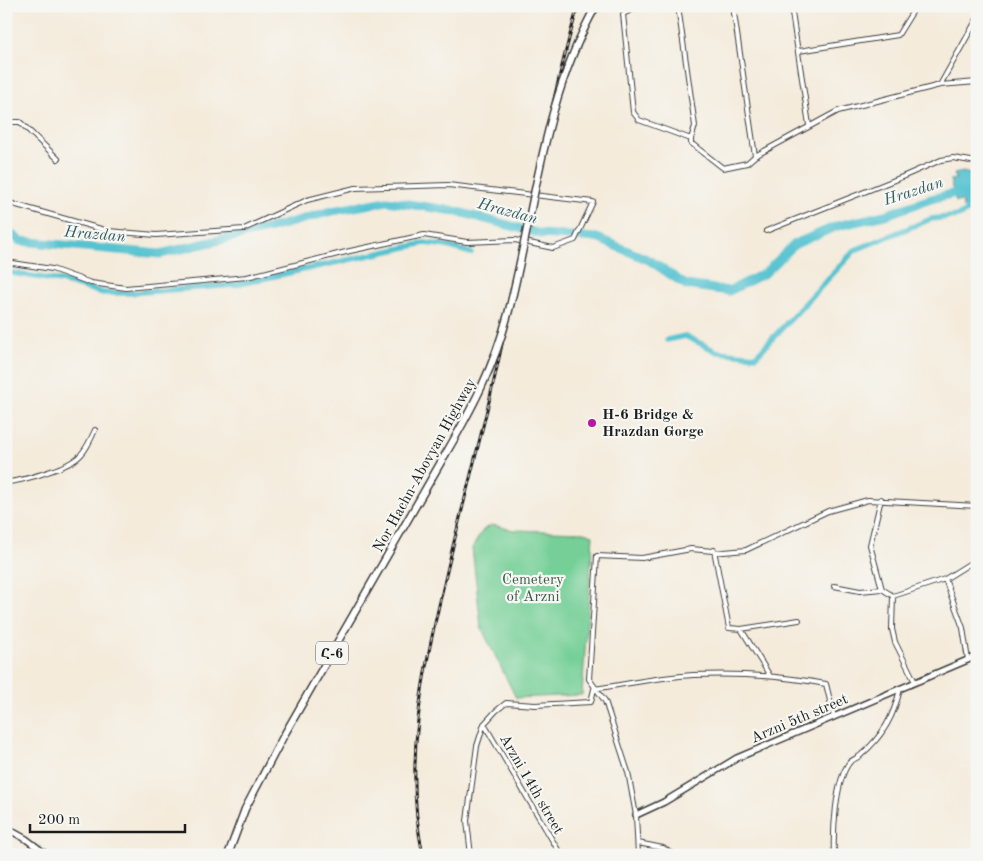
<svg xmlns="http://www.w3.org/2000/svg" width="983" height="861" font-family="'Old Standard TT','Noto Serif Armenian',serif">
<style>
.green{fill:#75cf96;stroke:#487659}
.water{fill:#57c3d1;stroke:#3a7076}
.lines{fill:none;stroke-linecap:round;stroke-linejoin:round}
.canal{stroke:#57c3d1;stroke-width:5.5}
.river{stroke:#57c3d1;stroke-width:9}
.minor-casing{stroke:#3c3b39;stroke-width:6}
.tertiary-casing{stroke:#3c3b39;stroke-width:8}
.primary-casing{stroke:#3c3b39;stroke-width:9}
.minor{stroke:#fff;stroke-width:4}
.tertiary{stroke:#fff;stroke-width:5}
.primary{stroke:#fff;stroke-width:6}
.rail-casing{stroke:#1c1c1c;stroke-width:3}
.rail{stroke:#f6f6f2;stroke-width:1;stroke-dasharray:4;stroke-linecap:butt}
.primary-bridge-casing{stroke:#3c3b39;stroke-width:9;stroke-linecap:butt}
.primary-bridge{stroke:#fff;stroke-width:6}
.poi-dot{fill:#b5179e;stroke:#f6f6f2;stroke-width:2}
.labels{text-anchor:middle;stroke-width:4.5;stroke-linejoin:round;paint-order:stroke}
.shield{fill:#f6f6f2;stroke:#5d5d5c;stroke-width:1}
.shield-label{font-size:14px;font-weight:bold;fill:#1c1c1c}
.poi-label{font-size:15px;font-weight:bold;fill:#1c1c1c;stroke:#f6f6f2;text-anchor:start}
.street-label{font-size:15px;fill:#1c1c1c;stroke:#f6f6f2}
.park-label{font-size:15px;fill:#3b5b47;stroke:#f6f6f2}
.water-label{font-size:16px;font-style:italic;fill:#345f64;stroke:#f6f6f2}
</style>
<rect width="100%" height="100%" fill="#f6f6f2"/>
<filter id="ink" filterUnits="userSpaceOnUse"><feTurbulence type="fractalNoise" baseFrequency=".02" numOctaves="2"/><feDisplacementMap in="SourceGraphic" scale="10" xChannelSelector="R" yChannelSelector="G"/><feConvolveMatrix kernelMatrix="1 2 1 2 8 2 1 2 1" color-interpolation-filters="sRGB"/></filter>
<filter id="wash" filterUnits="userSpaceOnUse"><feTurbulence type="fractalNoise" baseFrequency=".0096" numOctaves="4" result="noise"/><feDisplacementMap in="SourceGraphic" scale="20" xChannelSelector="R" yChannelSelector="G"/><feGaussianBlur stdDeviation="1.12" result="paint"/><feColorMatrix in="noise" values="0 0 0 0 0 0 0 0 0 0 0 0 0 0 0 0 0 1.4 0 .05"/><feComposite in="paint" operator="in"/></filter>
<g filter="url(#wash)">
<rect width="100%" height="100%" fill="#f4ebdb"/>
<path class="green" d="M492 525 514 530 584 532 593 535 582 695 516 698 481 627 472 548 483 530Z"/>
<path class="water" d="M963 172 977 176V209L970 213 963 208 962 201 956 202 950 180 956 179 954 174Z"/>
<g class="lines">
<path class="canal" d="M6 272 61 281 103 293H130L234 285 425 243 447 246 471 253
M667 340 685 336 718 352 756 356 855 250 931 219 958 216 977 206"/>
<path class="river" d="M6 229 20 241 160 254 275 227 332 211 387 201 455 211 541 234 597 238 649 260 686 285 729 291 765 273 795 244 837 226 885 215 931 199 972 189 977 191"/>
</g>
</g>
<g filter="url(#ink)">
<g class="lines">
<g class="minor-casing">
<path id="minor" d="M639 6 623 14 633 112 639 120 691 139V143L723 168 747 163 755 156
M678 6 695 126 691 139
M733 6 755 156 838 111 940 85 977 19
M791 6 809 125
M799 51 898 35 916 6
M940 85 977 82
M6 122H20L58 159
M6 202 108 231 156 235 244 229 307 200 355 188 448 185 593 202 575 240 553 248 515 240 467 242 424 235 350 251 247 277 126 288 91 283 52 269 6 262
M766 231 902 177 941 160 953 158 977 162
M6 482C20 482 65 468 76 459 85 453 91 439 95 430
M881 499 870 545 882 589 893 596 945 579 977 559
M714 550 729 628 741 629 770 676
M945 579 963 628 968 660
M834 586 860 591 882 589
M893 596 892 629 895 642 915 682
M741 629 799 620
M594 689C627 684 660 677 693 675 738 673 783 676 826 684L834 717
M484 724 561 855
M638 843 663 848 674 855
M471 855 467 821 477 746 484 724 496 711 506 703 535 705 591 702 594 689
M638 855 636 815 628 772 605 701 589 679 597 556 642 558 691 549 724 552 746 550 828 511 868 500 977 506
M834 855C833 832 835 782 849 763 851 760 858 758 861 755 883 736 894 716 900 689"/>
</g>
<g class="tertiary-casing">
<path id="tertiary" d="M636 815 664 802 737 758 977 656
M6 828 26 839 47 855"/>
</g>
<g class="primary-casing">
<path id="primary" d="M228 855 245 809 283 737 445 455"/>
</g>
<use href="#minor" class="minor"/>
<use href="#tertiary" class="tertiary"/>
<use href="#primary" class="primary"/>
<g class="rail-casing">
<path id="rail" d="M423 855C403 763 423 673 444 584 460 514 479 446 495 376 523 253 543 128 578 6"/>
</g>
<use href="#rail" class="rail"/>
<g class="primary-bridge-casing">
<path id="primary-bridge" d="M445 455C472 409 494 367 508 314 535 211 542 102 596 6"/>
</g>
<use href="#primary-bridge" class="primary-bridge"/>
</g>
</g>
<circle class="poi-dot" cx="592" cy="423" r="5"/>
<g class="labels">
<rect class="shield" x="316" y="641.5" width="32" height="23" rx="4"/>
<g class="shield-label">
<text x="332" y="658">Հ-6</text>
</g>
<g class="poi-label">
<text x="602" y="419">H-6 Bridge &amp;<tspan x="602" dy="17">Hrazdan Gorge</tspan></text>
</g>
<g class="street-label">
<text transform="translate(424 465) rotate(-61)" y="5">Nor Hachn-Abovyan Highway</text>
<text transform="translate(799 718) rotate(-23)" y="5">Arzni 5th street</text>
<text transform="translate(532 784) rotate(60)" y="5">Arzni 14th street</text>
</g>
<g class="park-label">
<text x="533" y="584">Cemetery<tspan x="533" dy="17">of Arzni</tspan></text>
</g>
<g class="water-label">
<text transform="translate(913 190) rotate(-18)" y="6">Hrazdan</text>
<text transform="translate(508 210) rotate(15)" y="6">Hrazdan</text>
<text transform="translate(95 233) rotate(5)" y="6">Hrazdan</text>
</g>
</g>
<rect width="983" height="861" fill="none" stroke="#f6f6f2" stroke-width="25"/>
<path d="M30 824v8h155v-8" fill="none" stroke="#1c1c1c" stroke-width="2.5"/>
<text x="38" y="824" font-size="15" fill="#1c1c1c" stroke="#f6f6f2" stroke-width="4" paint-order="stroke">200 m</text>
</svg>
